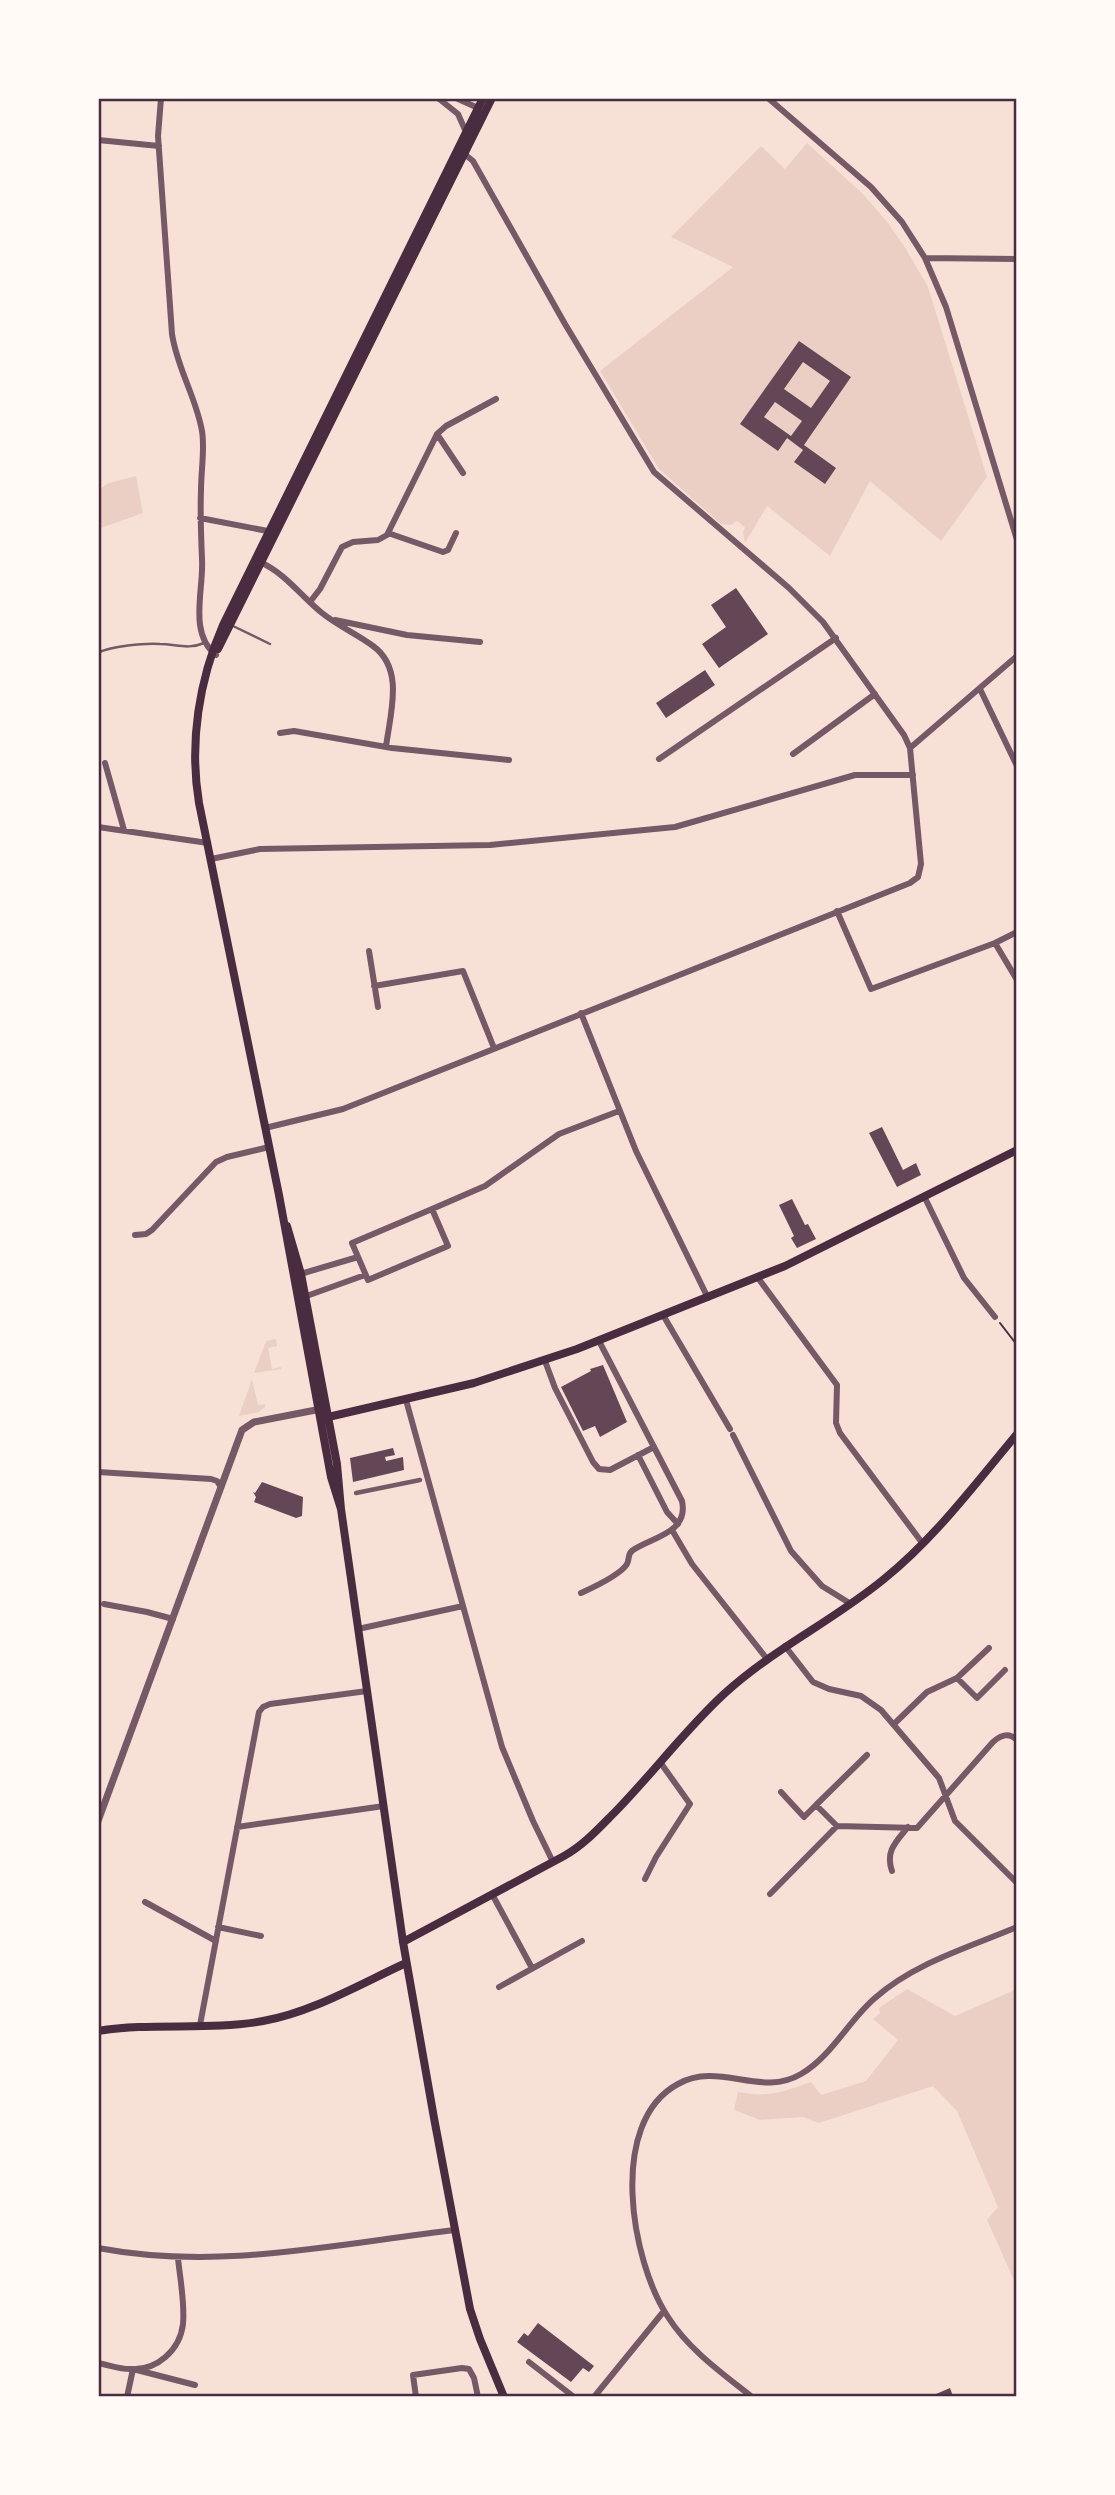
<svg xmlns="http://www.w3.org/2000/svg" width="1115" height="2495" font-family="Karla,sans-serif">
<style>
.green{fill:#ebcfc5}
.building{fill:#644757;fill-rule:evenodd}
.lines{fill:none;stroke-linecap:round;stroke-linejoin:round}
.path{stroke:#4a2c40;stroke-width:2}
.service{stroke:#755966;stroke-width:2.5}
.pedestrian{stroke:#755966;stroke-width:4.5}
.minor{stroke:#755966;stroke-width:6}
.tertiary{stroke:#755966;stroke-width:7}
.secondary{stroke:#4a2c40;stroke-width:8}
.neatline{fill:none;stroke:#4a2c40;stroke-width:2.5}
</style>
<rect width="100%" height="100%" fill="#f7e1d7"/>
<path class="green" d="M807 143 862 193 888 223 906 249 928 287 987 477 941 541 870 481 830 556 767 506 745 543 743 532 745 527 737 521 731 525 721 524 659 469 600 371 733 267 671 237 761 146 785 169Z
M136 476 143 513 98 529V490L109 483Z
M276 1339 277 1346 268 1348 272 1369 281 1367V1369L254 1373 266 1341Z
M252 1379 258 1405 265 1404V1407L259 1412 239 1416Z
M907 1989 955 2016 1017 1989V2287L987 2220 998 2207 957 2111 933 2086 819 2123 803 2117 760 2120 734 2110 738 2092C768 2098 783 2092 811 2082L821 2095 866 2081 898 2040 873 2019 880 2013 879 2008Z"/>
<path class="building" d="M799 341 851 377 804 445 836 468 825 484 794 462 803 450 787 438 778 451 740 424ZM803 362 830 381 811 408 784 389ZM775 402 802 421 791 436 764 417Z
M736 588 768 634 719 668 702 644 726 627 711 605Z
M705 670 715 685 666 718 656 703Z
M882 1127 903 1170 916 1163 921 1175 897 1187 869 1133Z
M792 1199 805 1225 808 1224 816 1239 797 1248 791 1238 794 1236 779 1205Z
M603 1365 627 1422 600 1437 595 1426 583 1431 561 1387 591 1371 590 1369Z
M393 1448 395 1455 385 1457 386 1461 403 1457 404 1470 353 1482 350 1458Z
M262 1482 303 1497 302 1516 296 1518 254 1502 256 1497 253 1492 255 1493Z
M538 2323 594 2366 589 2372 583 2368 571 2382 517 2342 524 2333 528 2336Z
M950 2388 953 2396 958 2394 959 2397H929Z"/>
<g class="lines">
<path class="path" d="M1000 1323 1017 1345"/>
<path class="service" d="M231 625 270 644
M98 653C110 646 145 643 160 644 176 644 188 650 204 643"/>
<path class="pedestrian" d="M356 1493 420 1480"/>
<path class="minor" d="M161 98 158 136 172 334C177 368 196 397 202 431 205 449 201 471 201 490 200 513 201 536 202 559 204 590 188 633 216 655
M438 98 458 114 466 132
M456 98 478 108
M768 98 871 187 902 222 925 258 946 307 1017 540
M98 140 159 146
M925 258 1017 259
M437 434 463 473
M200 518 273 532
M388 533 443 552 448 550 456 533
M260 562C285 573 301 596 322 613 338 626 357 634 373 646 405 669 390 714 386 747
M310 602 320 589 342 547 353 542 378 540 387 535 437 434 446 426 496 399
M335 620 407 635 480 642
M980 689 1017 766
M280 733 294 731 392 748 509 760
M910 748 1017 656
M793 754 875 694
M659 759 836 638
M105 763 124 830
M98 827 208 843
M211 859 260 849 490 845 675 827 855 775H913
M837 911 871 989 995 943 1017 932
M995 943 1017 980
M369 951 378 1007
M374 986 463 971 494 1048
M581 1013 636 1151 708 1298
M265 1128 343 1109 910 883 918 877 921 864 910 748 904 735 823 622 789 588 654 472 565 324 473 161 462 152
M924 1196 964 1278 995 1317
M432 1209 448 1246 368 1280 352 1243Z
M432 1209 485 1186 559 1134 619 1111
M135 1235 146 1234 152 1230 216 1162 227 1157 269 1147
M297 1275 358 1257
M758 1278 837 1385 836 1423 840 1433 923 1544
M301 1298 365 1275
M663 1315 730 1429
M545 1361 555 1388 593 1462 599 1469 610 1470 654 1447
M406 1400 502 1747 533 1821 553 1862
M733 1435 791 1551 822 1586 851 1604
M638 1455 667 1512 678 1524
M98 1472 211 1479 217 1481 221 1487
M672 1530 692 1564 767 1659
M581 1593C592 1588 621 1574 627 1564 630 1558 627 1554 633 1550 652 1537 689 1533 682 1501L599 1341
M104 1604 147 1612 173 1619
M358 1629 463 1606
M785 1646 813 1682 829 1689 861 1696 881 1710 939 1778 955 1821 1017 1883
M957 1678 977 1698 1005 1670
M894 1724 927 1692 957 1678 989 1648
M781 1792 804 1817 816 1805 837 1826
M816 1805 867 1755
M237 1827 384 1806
M892 1871C885 1851 896 1842 908 1827
M645 1879 656 1857 690 1804 660 1762
M492 1894 532 1968
M770 1894 837 1826 917 1828 993 1742C1001 1735 1009 1732 1017 1740
M145 1902 216 1941
M218 1927 261 1936
M499 1987 582 1941
M200 2025 259 1712 263 1707 270 1704 367 1691
M98 2248C219 2271 335 2244 455 2230
M529 2362 574 2397
M98 2363C109 2365 119 2369 130 2369 157 2371 180 2350 183 2324 185 2303 180 2279 178 2258
M127 2397 133 2369 195 2385
M416 2397 413 2375 462 2368 469 2369 474 2378 478 2397
M594 2397 664 2311
M752 2397C722 2373 689 2350 668 2317 631 2261 607 2122 678 2084 719 2061 761 2098 801 2074 831 2057 849 2020 875 1998 914 1963 970 1947 1017 1927"/>
<path class="tertiary" d="M98 1821 242 1430 254 1422 321 1409"/>
<path class="secondary" d="M218 649 492 98
M287 1226 301 1274 337 1464 341 1509 403 1942 434 2118 470 2309 480 2339 504 2397
M324 1418 474 1383 577 1349 785 1266 1017 1150
M341 1509 331 1477 279 1195 199 803C189 743 199 680 223 625L483 98
M403 1942 564 1856C584 1845 599 1828 616 1811 653 1773 685 1730 724 1694 773 1649 833 1621 884 1579 935 1538 975 1484 1017 1434
M98 2031C153 2022 209 2031 263 2021 313 2012 360 1984 406 1963"/>
</g>
<rect width="1115" height="2495" fill="none" stroke="#fffaf5" stroke-width="200"/>
<rect x="100" y="100" width="915" height="2295" class="neatline"/>
</svg>
